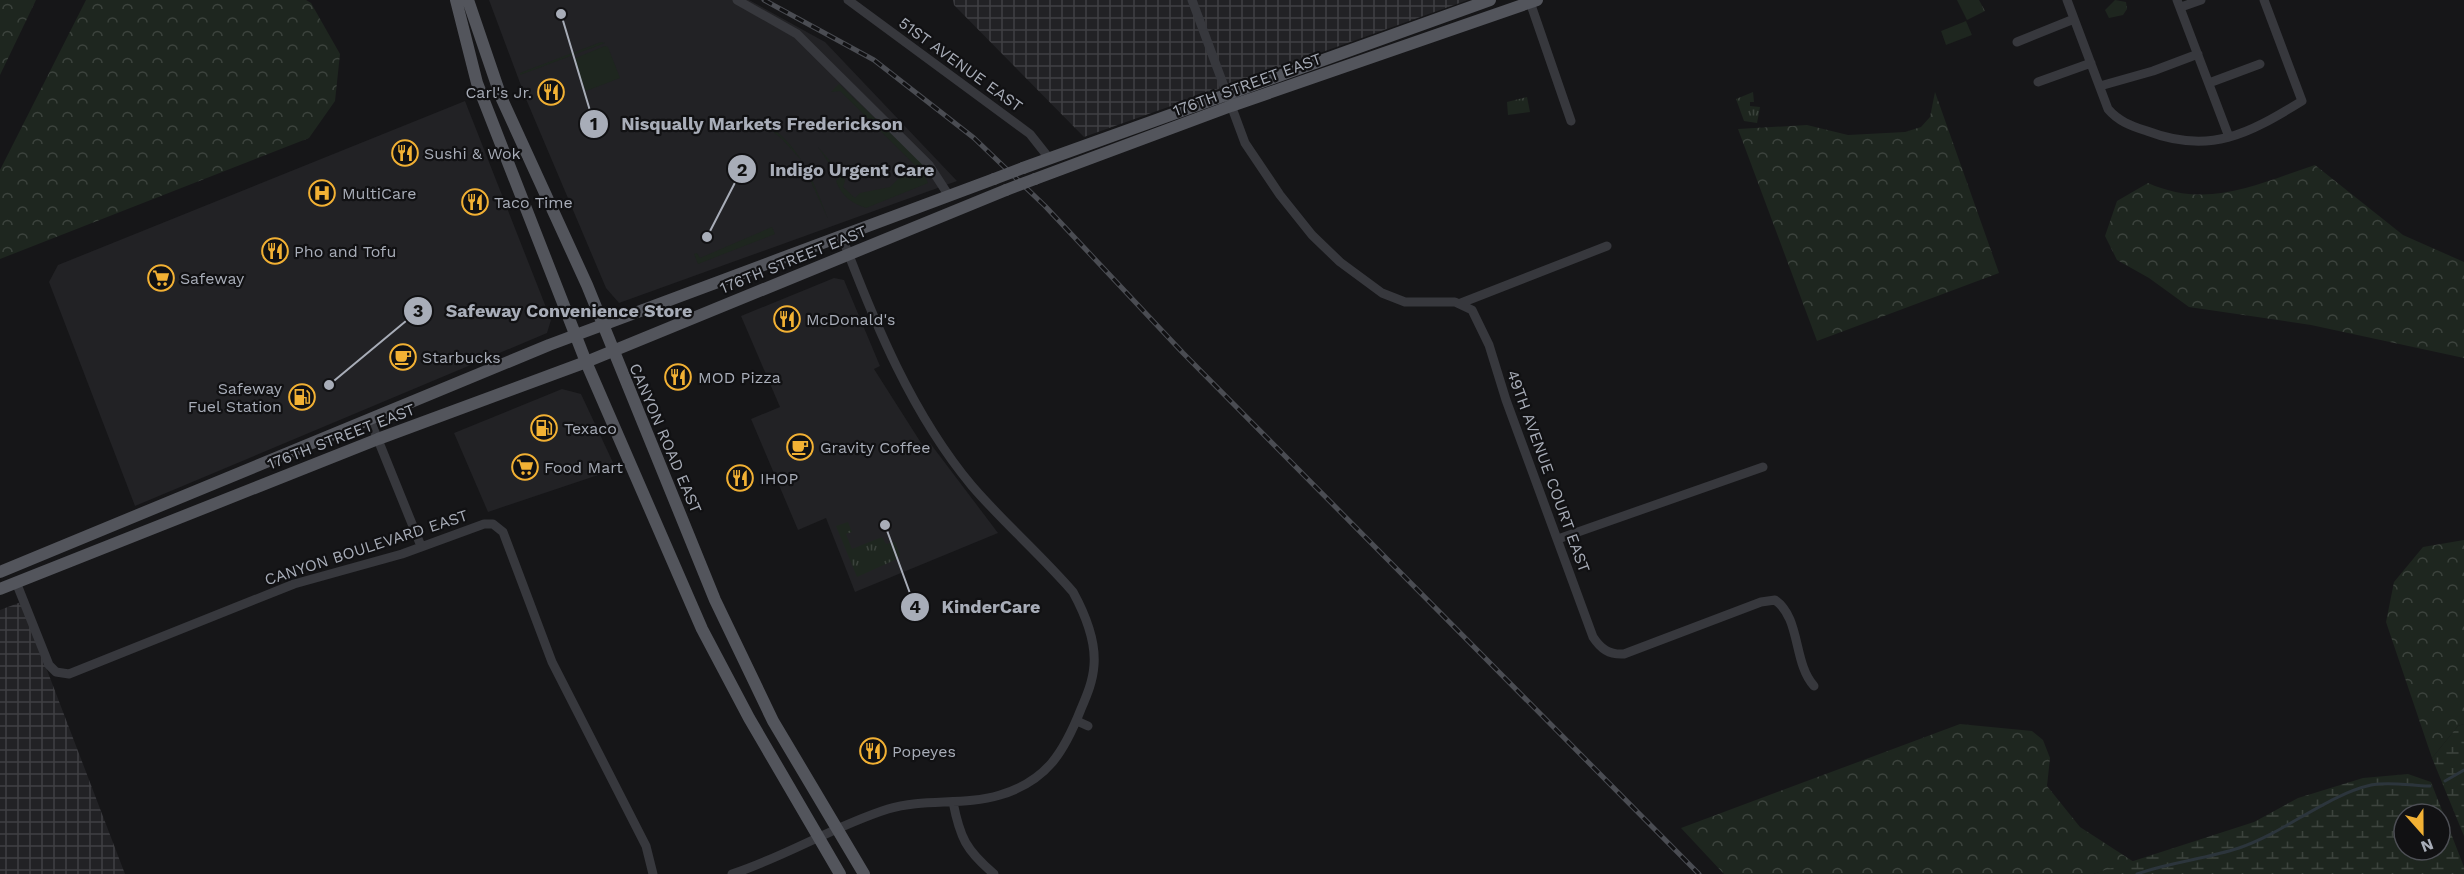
<svg xmlns="http://www.w3.org/2000/svg" width="2464" height="874" font-family="'Work Sans',sans-serif">
<style>
.built{fill:#222225}
.industrial{fill:url(#industrial-grid)}
.grass{fill:#1e261f}
.forest{fill:url(#forest-crowns)}
.wetland{fill:url(#wetland-marsh);fill-rule:evenodd}
.park{fill:url(#park-tufts)}
.lines{fill:none;stroke-linecap:round;stroke-linejoin:round}
.stream{stroke:#2c353c;stroke-width:3}
.minor{stroke:#37383d;stroke-width:9}
.major{stroke:#53555c;stroke-width:12}
.rail-casing{stroke:#4a4c52;stroke-width:5}
.rail{stroke:#111113;stroke-width:3;stroke-dasharray:9;stroke-linecap:butt}
.major-bridge{stroke:#53555c;stroke-width:12}
.labels{text-anchor:middle;stroke-width:4.5;stroke-linejoin:round;paint-order:stroke}
.street-label{font-size:16px;fill:#a8adb8;stroke:#111113}
.poi-label{font-size:16px;fill:#a8adb8;stroke:#111113;text-anchor:start}
.leader{fill:none;stroke:#a8adb8;stroke-width:2}
.callout-dot{fill:#a8adb8;stroke:#111113;stroke-width:2}
.mark-label{font-size:18px;text-anchor:middle;font-weight:bold;fill:#111}
.callout-label{font-size:18px;text-anchor:middle;font-weight:bold;fill:#a8adb8;stroke:#111113;stroke-width:4.5;stroke-linejoin:round;paint-order:stroke}
</style>
<defs>
<pattern id="industrial-grid" width="8" height="8" patternUnits="userSpaceOnUse" patternTransform="scale(1.5)"><rect width="8" height="8" fill="#222225"/><path d="M0 4h8M4 0v8" fill="none" stroke="#3f3f43"/></pattern>
<pattern id="forest-crowns" width="20" height="18" patternUnits="userSpaceOnUse" patternTransform="scale(1.5)"><rect width="20" height="18" fill="#1e261f"/><path d="M2 6a3 3 0 1 1 6 0M12 15a3 3 0 1 1 6 0" fill="none" stroke="#3c433d"/></pattern>
<pattern id="wetland-marsh" width="20" height="14" patternUnits="userSpaceOnUse" patternTransform="scale(1.5)"><rect width="20" height="14" fill="#1e261f"/><path d="M1 5h8M5 5V1M11 12h8M15 12V8" fill="none" stroke="#3c433d"/></pattern>
<pattern id="park-tufts" width="24" height="20" patternUnits="userSpaceOnUse" patternTransform="scale(1.5)"><rect width="24" height="20" fill="#1e261f"/><path d="M3 7l-1-3M5 7V3M7 7l1-3M15 17l-1-3M17 17v-4M19 17l1-3" fill="none" stroke="#3c433d"/></pattern>
</defs>
<rect width="100%" height="100%" fill="#161618"/>
<path class="built" d="M489 0H749L825 42 957 181 619 303 606 288 526 99Z
M465 101 551 320 547 333 135 506 49 282 58 265Z
M834 278 844 280 880 366 874 369 923 446 930 443 998 533 855 592 826 518 798 530 751 419 780 407 741 316Z
M562 389 581 394 616 469 488 512 454 433Z"/>
<path class="industrial" d="M953 0H1468L1084 137 954 5Z
M21 602 125 874H0V610Z"/>
<path class="grass" d="M1966 21 1972 35 1946 45 1941 31Z
M601 42 605 43 520 75V73Z
M605 46 608 47 620 78 586 91 573 59Z
M839 84 923 164 921 168 928 183 866 208C851 203 841 195 836 181L839 178 818 147 843 176 845 181 843 187 855 198 860 193 890 187 904 173 911 178 920 170 840 91 831 92Z
M756 118C798 140 812 177 828 219L801 160 782 139Z
M772 227 775 234 698 264 694 254 697 253 700 258Z"/>
<path class="forest" d="M0 0H36L0 75Z
M86 0H306L311 3 340 54 335 101 309 138 0 259V170Z
M1935 92 1999 273 1817 341 1738 129 1807 125 1848 135 1905 132 1921 127 1930 117Z
M2315 165 2403 235 2464 262V358L2311 325 2189 307 2149 278 2117 260 2105 236 2117 201 2148 183C2209 210 2257 184 2315 165Z
M2464 540V724L2458 726 2432 758 2386 622 2394 582 2423 547Z
M1960 724 2032 731 2043 740 2050 758 2047 786 2080 827 2134 862 2093 874H1724L1681 828Z"/>
<path class="wetland" d="M2464 724V836L2432 758 2458 726Z
M2408 774 2431 782 2464 867V874H2093L2254 822 2298 798 2363 778ZM2404 814H2440V850H2404Z"/>
<path class="park" d="M1957 0H1979L1985 11 1967 20Z
M2115 0 2126 2 2127 9 2123 15 2109 18 2105 10Z
M1753 92 1754 102H1750V106L1760 107 1757 123 1744 121 1736 99Z
M1527 97 1530 112 1508 115 1507 102Z
M848 522 852 532 846 534 852 549 882 537 886 544 895 542 900 555 897 559 857 577 836 526Z"/>
<g class="lines">
<path class="stream" d="M2445 781 2464 770
M2137 874C2171 862 2205 859 2239 848 2284 833 2327 795 2371 785 2390 781 2411 786 2430 786"/>
<path class="minor" d="M737 0 797 34 808 45 929 165 949 196
M848 0 1030 134 1049 158
M1192 0 1245 143 1280 195 1312 235 1340 262 1382 293 1405 302H1455L1472 310 1489 345 1506 400 1593 637C1601 649 1609 655 1624 654L1761 602 1775 600C1801 618 1793 663 1814 686
M2067 0 2108 109C2119 122 2132 126 2147 131 2210 155 2248 134 2302 101L2264 0
M2177 0 2229 137
M1530 2 1571 121
M2181 7 2201 0
M2017 42 2074 19
M2038 82 2091 63
M2209 83 2260 64
M2100 86 2153 71 2198 54
M1461 303 1607 246
M370 420 421 546
M1558 539 1763 467
M16 582 49 665 56 672 69 674 294 584 402 554 484 524H493L503 532 552 662 646 846 653 874
M1077 721 1088 726
M953 802C960 838 966 850 994 874
M732 874C785 857 834 826 888 809 924 798 964 806 1000 795 1047 781 1064 752 1081 709 1087 695 1093 681 1094 665 1096 640 1085 614 1073 592 1041 555 1004 523 972 486 912 414 875 324 842 237"/>
<path class="major" d="M456 0 477 83 586 362 702 629 749 718 840 874
M468 0 501 97 587 285 715 600 773 721 864 874
M1023 168 1490 0
M1035 179 1231 106 1537 0
M0 572 549 345 994 179
M0 589 378 439 586 362 1006 190"/>
<g class="rail-casing">
<path id="rail" d="M764 0 874 60 974 138 1045 206 1183 353 1699 874"/>
</g>
<use href="#rail" class="rail"/>
<path class="major-bridge" d="M994 179 1023 168
M1006 190 1035 179"/>
</g>
<defs>
<g id="restaurant-ring" transform="scale(1.35)"><circle r="9.5" fill="#111113" stroke="#f2b134" stroke-width="1.5"/><path d="M-5-6h1v4h1v-4h1v4h1v-4h1v5L-1.5 .5V6h-2V.5L-5-1ZM5-6V6H3V1.5H1.5Q1.5-4 5-6Z" fill="#f2b134"/></g>
<g id="hospital-ring" transform="scale(1.35)"><circle r="9.5" fill="#111113" stroke="#f2b134" stroke-width="1.5"/><path d="M-5-5h3v3.5h4V-5h3V5h-3V1.5h-4V5h-3Z" fill="#f2b134"/></g>
<g id="supermarket-ring" transform="scale(1.35)"><circle r="9.5" fill="#111113" stroke="#f2b134" stroke-width="1.5"/><path d="M-6-5.5h2.5l.6 2H6L4.5 2H-2.5L-4.4-4H-6ZM-1.5 3.2a1.3 1.3 0 1 0 .1 0ZM3 3.2a1.3 1.3 0 1 0 .1 0Z" fill="#f2b134"/></g>
<g id="cafe-ring" transform="scale(1.35)"><circle r="9.5" fill="#111113" stroke="#f2b134" stroke-width="1.5"/><path d="M-5.5-4.5H6V0H3Q3 3.5 0 3.5H-2.5Q-5.5 3.5-5.5 0ZM3-3.2v2h1.7v-2ZM-6 4.5H4V6H-6Z" fill="#f2b134"/></g>
<g id="fuel-ring" transform="scale(1.35)"><circle r="9.5" fill="#111113" stroke="#f2b134" stroke-width="1.5"/><path d="M-5.5-6h7V0h2V4h1.3V-2.5L3-4.5l.8-.8L6-3V5H2.5V1h-1V6h-7ZM-4.2-4.7v3.2H.2V-4.7Z" fill="#f2b134"/></g>
</defs>
<g fill-rule="evenodd">
<use href="#restaurant-ring" x="551" y="92"/>
<use href="#restaurant-ring" x="405" y="153"/>
<use href="#hospital-ring" x="322" y="193"/>
<use href="#restaurant-ring" x="475" y="202"/>
<use href="#restaurant-ring" x="275" y="251"/>
<use href="#supermarket-ring" x="161" y="278"/>
<use href="#restaurant-ring" x="787" y="319"/>
<use href="#cafe-ring" x="403" y="357"/>
<use href="#restaurant-ring" x="678" y="377"/>
<use href="#fuel-ring" x="302" y="397"/>
<use href="#fuel-ring" x="544" y="428"/>
<use href="#cafe-ring" x="800" y="447"/>
<use href="#supermarket-ring" x="525" y="467"/>
<use href="#restaurant-ring" x="740" y="478"/>
<use href="#restaurant-ring" x="873" y="751"/>
</g>
<g class="labels">
<g class="street-label">
<text transform="translate(961 64) rotate(36)" y="6">51ST AVENUE EAST</text>
<text transform="translate(1247 84) rotate(-20)" y="6">176TH STREET EAST</text>
<text transform="translate(793 259) rotate(-22)" y="6">176TH STREET EAST</text>
<text transform="translate(341 436) rotate(-21)" y="6">176TH STREET EAST</text>
<text transform="translate(666 438) rotate(67)" y="6">CANYON ROAD EAST</text>
<text transform="translate(1549 471) rotate(70)" y="6">49TH AVENUE COURT EAST</text>
<text transform="translate(366 547) rotate(-18)" y="6">CANYON BOULEVARD EAST</text>
</g>
<g class="poi-label">
<text x="532" y="98" text-anchor="end">Carl's Jr.</text>
<text x="424" y="159">Sushi &amp; Wok</text>
<text x="342" y="199">MultiCare</text>
<text x="494" y="208">Taco Time</text>
<text x="294" y="257">Pho and Tofu</text>
<text x="180" y="284">Safeway</text>
<text x="806" y="325">McDonald's</text>
<text x="422" y="363">Starbucks</text>
<text x="698" y="383">MOD Pizza</text>
<text x="282" y="394" text-anchor="end">Safeway<tspan x="282" dy="18">Fuel Station</tspan></text>
<text x="564" y="434">Texaco</text>
<text x="820" y="453">Gravity Coffee</text>
<text x="544" y="473">Food Mart</text>
<text x="760" y="484">IHOP</text>
<text x="892" y="757">Popeyes</text>
</g>
</g>
<path class="leader" d="M561 14L594 124M707 237L742 169M329 385L418 311M885 525L915 607"/>
<g class="callout-dot">
<circle cx="561" cy="14" r="6"/>
<circle cx="707" cy="237" r="6"/>
<circle cx="329" cy="385" r="6"/>
<circle cx="885" cy="525" r="6"/>
<circle cx="594" cy="124" r="15"/>
<circle cx="742" cy="169" r="15"/>
<circle cx="418" cy="311" r="15"/>
<circle cx="915" cy="607" r="15"/>
</g>
<g class="mark-label">
<text x="594" y="130">1</text>
<text x="742" y="176">2</text>
<text x="418" y="317">3</text>
<text x="915" y="613">4</text>
</g>
<g class="callout-label">
<text x="762" y="130">Nisqually Markets Frederickson</text>
<text x="852" y="176">Indigo Urgent Care</text>
<text x="569" y="317">Safeway Convenience Store</text>
<text x="991" y="613">KinderCare</text>
</g>
<g transform="translate(2422 832) rotate(159)"><circle r="28" fill="#111113" stroke="#4d4f55" stroke-width="1.5"/>
<path d="M0-4.5L10 22L0 15L-10 22Z" fill="#f2b134"/>
<text y="-9" font-size="16" font-weight="bold" text-anchor="middle" fill="#a8adb8">N</text>
</g>
</svg>
